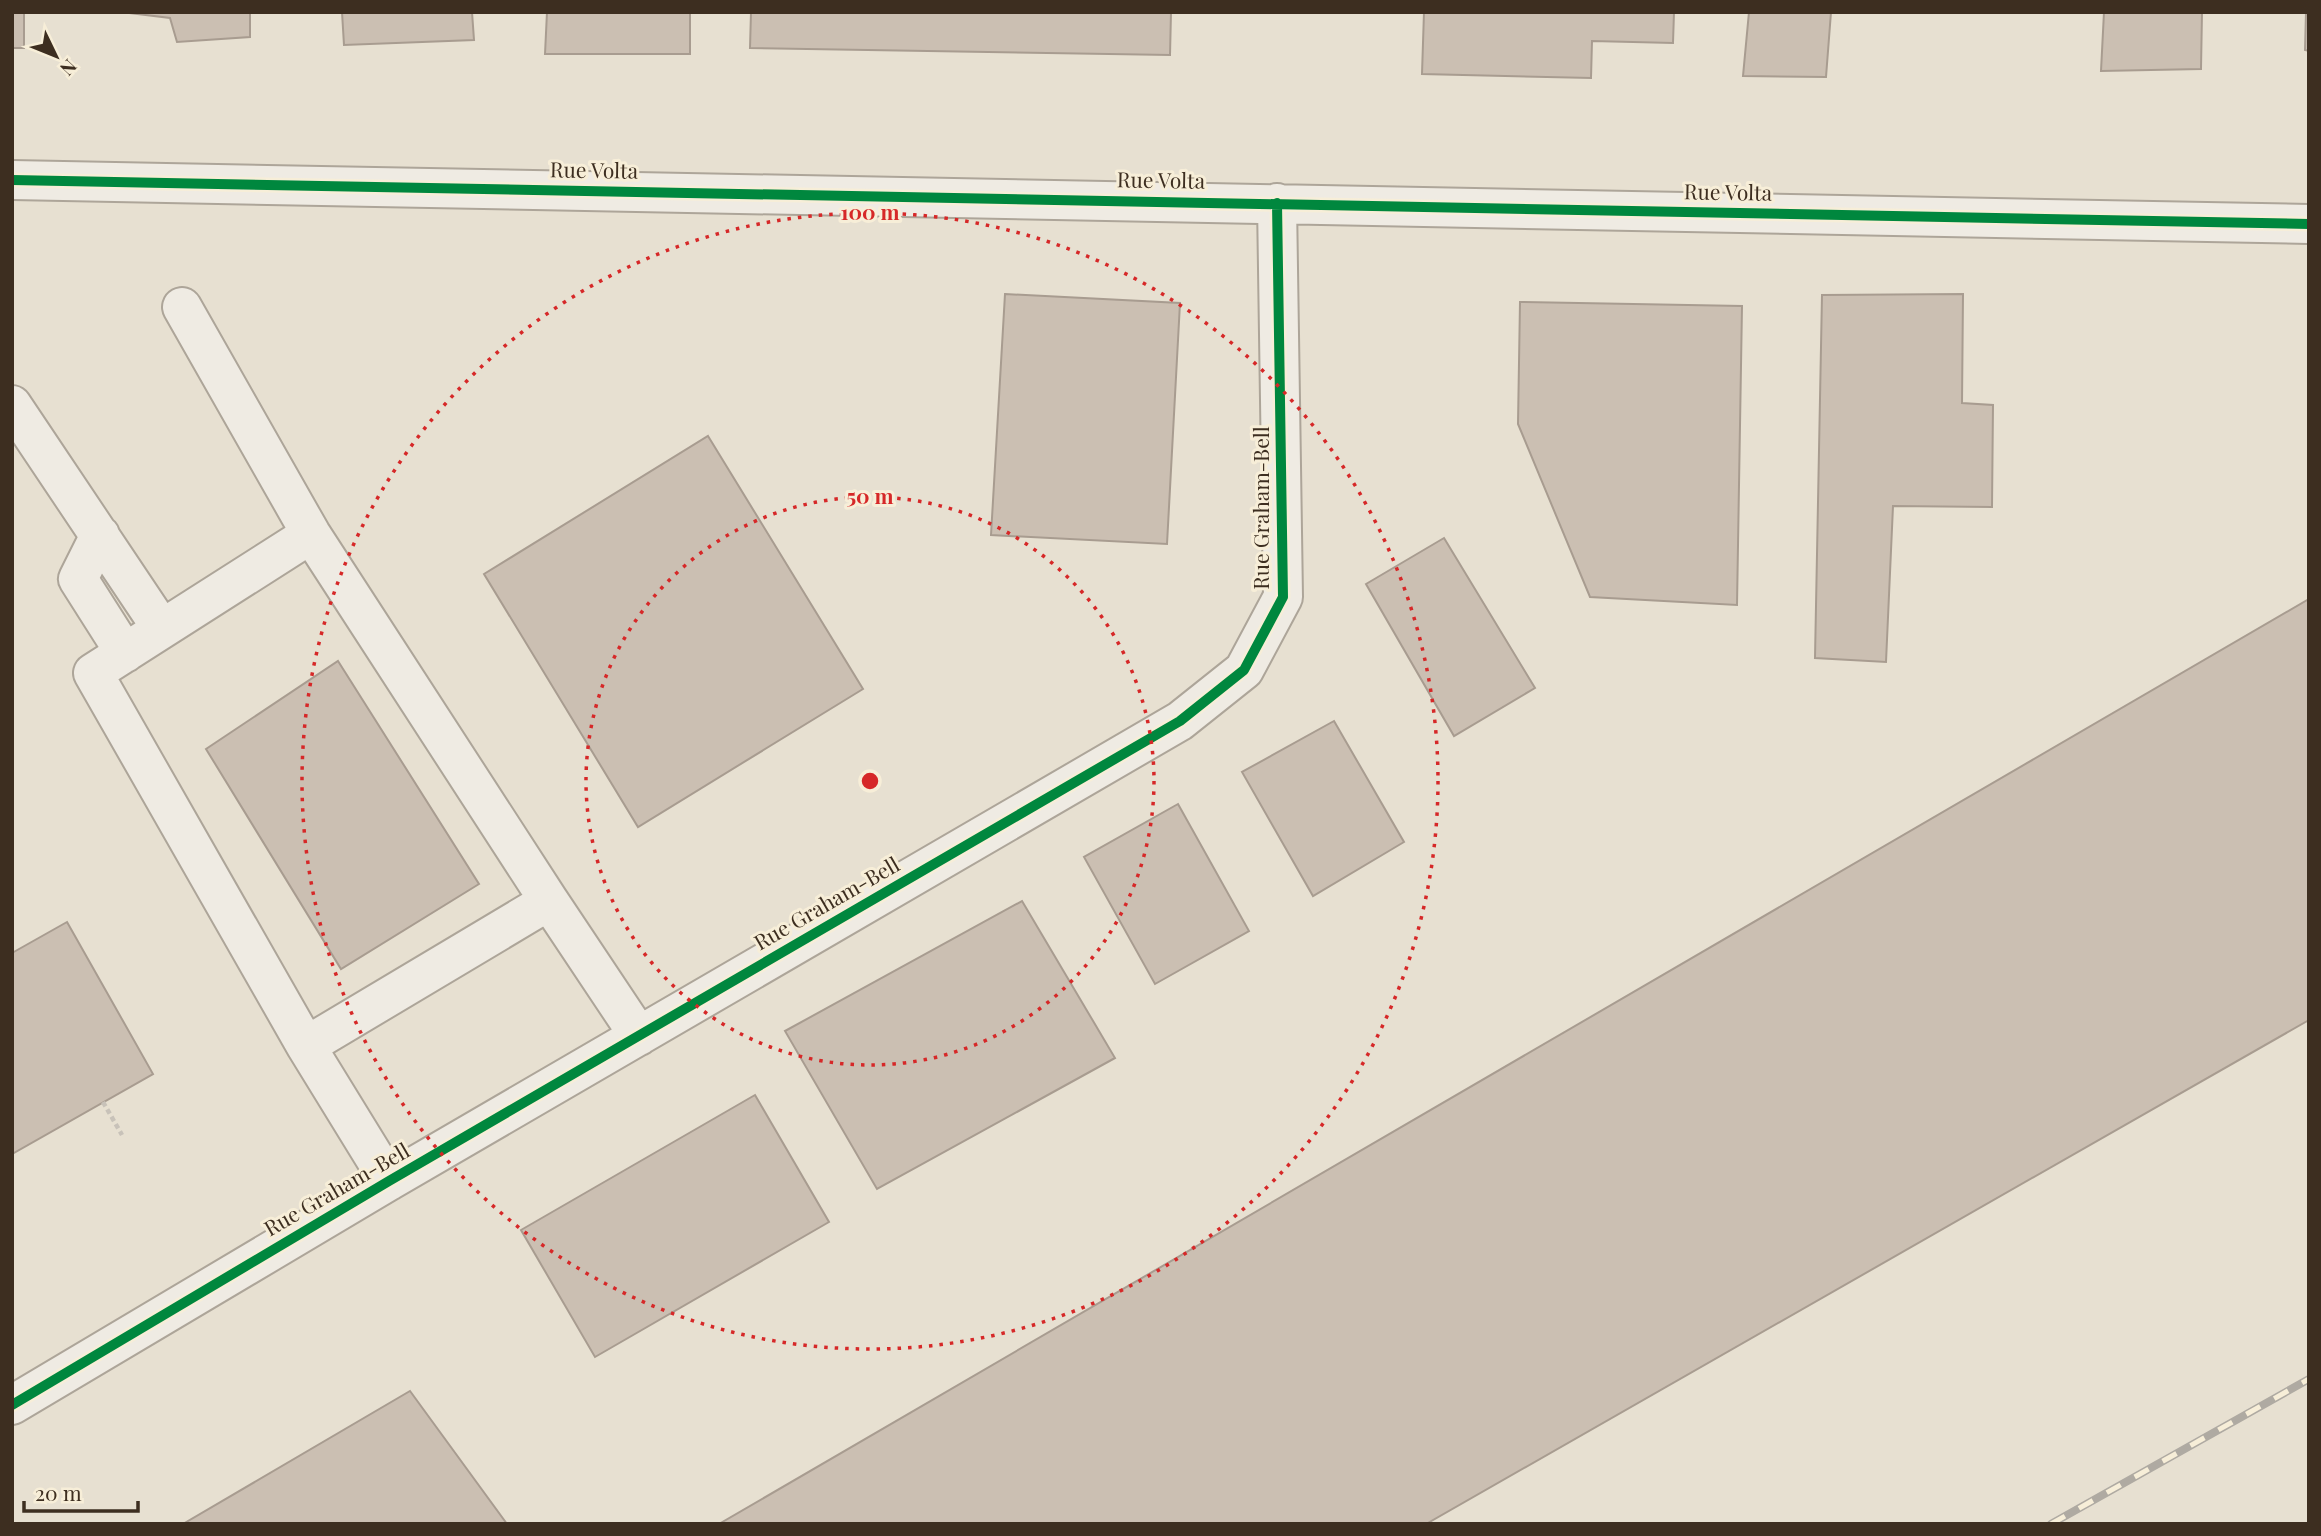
<svg xmlns="http://www.w3.org/2000/svg" width="2321" height="1536" font-family="'Playfair Display',serif">
<style>
.building{fill:#cbbfb2;stroke:#a89c90;stroke-width:2}
.lines{fill:none;stroke-linecap:round;stroke-linejoin:round}
.minor-casing{stroke:#ada599;stroke-width:42}
.path{stroke:#c8c2b9;stroke-width:4.5;stroke-dasharray:5 3.5;stroke-linecap:butt}
.minor{stroke:#efebe3;stroke-width:38}
.rail-casing{stroke:#afaaa2;stroke-width:8}
.rail{stroke:#f7eed8;stroke-width:5;stroke-dasharray:16;stroke-linecap:butt}
.cycleway-casing{stroke:#f7eed8;stroke-width:15}
.cycleway{stroke:#00873e;stroke-width:10}
.ring{fill:none;stroke:#d62828;stroke-width:3.5;stroke-dasharray:3.5 7}
.labels{text-anchor:middle;stroke-width:6;stroke-linejoin:round;paint-order:stroke}
.street-label{font-size:21px;fill:#3d2e20;stroke:#f7eed8}
.centre{fill:#d62828;stroke:#f7eed8;stroke-width:3.5}
.ring-label{font-size:21px;text-anchor:middle;font-weight:bold;fill:#d62828;stroke:#f7eed8;stroke-width:6;stroke-linejoin:round;paint-order:stroke}
</style>
<rect width="100%" height="100%" fill="#e7e0d1"/>
<path class="building" d="M12 12H24V48H12Z
M121 12H250V37L177 42 170 18Z
M342 12H472L474 40 344 45Z
M547 12H690V54H545Z
M751 12H1171L1170 55 750 48Z
M1424 12H1674L1673 43 1592 41 1591 78 1422 74Z
M1749 12H1831L1826 77 1743 76Z
M2104 12H2202L2201 69 2101 71Z
M2306 12H2309V51L2305 50Z
M1005 294 1180 303 1167 544 991 535Z
M1963 294 1962 403 1993 405 1992 507 1893 506 1886 662 1815 658 1822 295Z
M1520 302 1742 306 1737 605 1590 597 1518 424Z
M708 436 863 689 638 827 484 574Z
M1444 538 1535 688 1454 736 1366 584Z
M2309 599V1020L1426 1524H719Z
M338 661 479 884 341 969 206 749Z
M1334 721 1404 842 1313 896 1242 772Z
M1178 804 1249 931 1155 984 1084 857Z
M1022 901 1115 1058 877 1189 785 1031Z
M67 922 153 1074 12 1154V953Z
M755 1095 829 1222 595 1357 521 1230Z
M410 1391 507 1524H183Z"/>
<g class="lines">
<g class="minor-casing">
<path id="minor" d="M12 180 2309 224
M182 307 311 534 549 901
M12 405 162 629
M100 535 78 579 125 653
M306 1046 93 673 311 534
M389 1181 306 1046 549 901 639 1036
M12 1405 389 1181 1180 721 1244 670 1283 597 1277 203"/>
</g>
<path class="path" d="M103 1102 122 1135"/>
<use href="#minor" class="minor"/>
<g class="rail-casing">
<path id="rail" d="M2051 1524 2309 1379"/>
</g>
<use href="#rail" class="rail"/>
<g class="cycleway-casing">
<path id="cycleway" d="M12 180 2309 224
M12 1405 389 1181 1180 721 1244 670 1283 597 1277 203"/>
</g>
<use href="#cycleway" class="cycleway"/>
</g>
<g class="ring">
<circle cx="870" cy="781" r="284"/>
<circle cx="870" cy="781" r="568"/>
</g>
<g class="labels">
<g class="street-label">
<text transform="translate(594 171) rotate(1)" y="7">Rue Volta</text>
<text transform="translate(1161 181) rotate(1)" y="7">Rue Volta</text>
<text transform="translate(1728 193) rotate(1)" y="7">Rue Volta</text>
<text transform="translate(1262 508) rotate(-90)" y="7">Rue Graham-Bell</text>
<text transform="translate(827 904) rotate(-30)" y="7">Rue Graham-Bell</text>
<text transform="translate(337 1190) rotate(-30)" y="7">Rue Graham-Bell</text>
</g>
</g>
<circle cx="870" cy="781" r="10" class="centre"/>
<g class="ring-label">
<text x="870" y="220">100 m</text>
<text x="870" y="504">50 m</text>
</g>
<rect width="2321" height="1536" fill="none" stroke="#3d2e20" stroke-width="28"/>
<g transform="translate(56 56) rotate(133)" stroke="#f7eed8" stroke-width="5" paint-order="stroke">
<path d="M0-5L12 26L0 18L-12 26Z" fill="#3d2e20"/>
<text y="-10" font-size="19" font-weight="bold" text-anchor="middle" fill="#3d2e20">N</text>
</g>
<path d="M24 1501v10h114v-10" fill="none" stroke="#3d2e20" stroke-width="3.5"/>
<text x="35" y="1501" font-size="21" fill="#3d2e20" stroke="#f7eed8" stroke-width="5" paint-order="stroke">20 m</text>
</svg>
